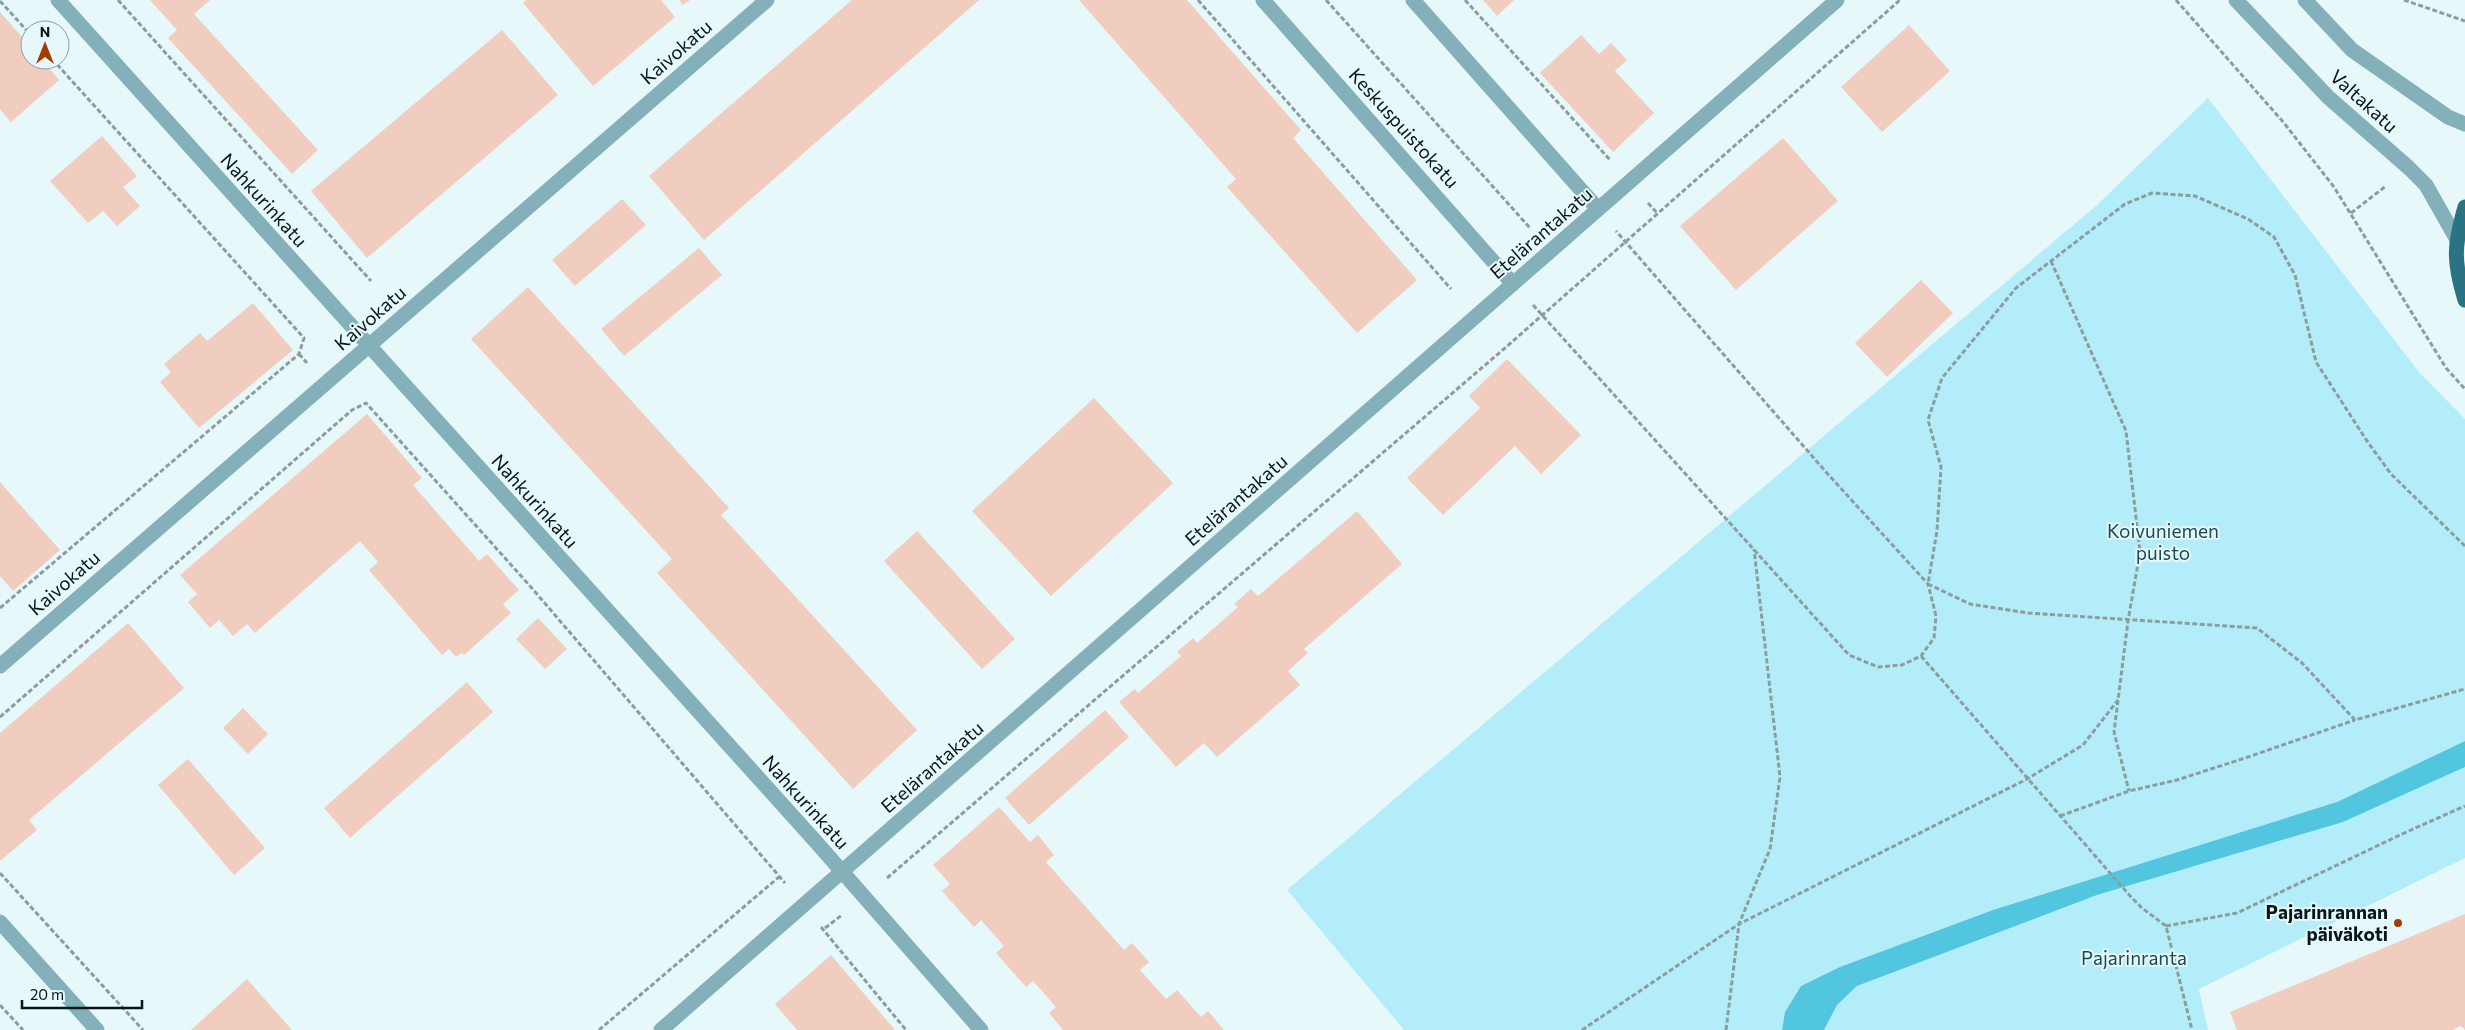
<svg xmlns="http://www.w3.org/2000/svg" width="2465" height="1030" font-family="Commissioner,sans-serif">
<style>
.green{fill:#b3edfa}
.water{fill:#52c6de}
.building{fill:#f0cdbe}
.lines{fill:none;stroke-linecap:round;stroke-linejoin:round}
.path{stroke:#8c9da0;stroke-width:3;stroke-dasharray:5 2.5;stroke-linecap:butt}
.minor{stroke:#84b0ba;stroke-width:15}
.major{stroke:#2b7382;stroke-width:15}
.poi-dot{fill:#a13e00;stroke:#e7f8fb;stroke-width:2}
.labels{text-anchor:middle;stroke-width:4;stroke-linejoin:round;paint-order:stroke}
.street-label{font-size:19px;fill:#071619;stroke:#e7f8fb}
.park-label{font-size:19px;fill:#184a55;stroke:#e7f8fb}
.poi-label{font-size:19px;font-weight:bold;fill:#071619;stroke:#e7f8fb;text-anchor:end}
</style>
<rect width="100%" height="100%" fill="#e7f8fb"/>
<path class="green" d="M2208 98 2419 372 2465 419V741L2337 802 1785 1012 1782 1030H1404L1287 890 2097 205Z
M2465 767V858L2199 989 2208 1030H1824L1837 1005 1857 986 2097 895 2343 822Z"/>
<path class="water" d="M2465 741V767L2343 822 2097 895 1857 986 1837 1005 1824 1030H1782L1785 1012 1801 986 1840 967 1993 910 2337 802Z"/>
<path class="building" d="M150 0H210L194 14 318 150 292 174 168 38 177 30Z
M526 0H661L675 17 593 86 523 3Z
M679 0H690L683 5Z
M852 0H979L704 240 649 176Z
M1079 0H1187L1301 130 1293 138 1417 280 1357 333 1227 187 1236 179Z
M1483 0H1514L1497 16Z
M0 12 30 46V60H42L59 80 11 122 0 109Z
M1909 25 1950 71 1882 132 1841 87Z
M502 30 558 95 367 258 311 191Z
M1581 35 1599 54 1611 43 1627 60 1615 71 1654 113 1613 152 1540 73Z
M102 136 137 176 123 187 140 206 117 226 103 211 88 223 50 181Z
M1783 138 1838 201 1736 290 1680 226Z
M622 199 646 225 575 286 552 260Z
M699 248 722 275 624 356 601 329Z
M1921 280 1953 313 1887 377 1855 343Z
M528 287 729 508 721 515 917 730 853 789 657 573 672 559 471 339Z
M253 303 293 350 199 428 160 382 171 372 164 364 200 333 207 341Z
M1507 359 1581 435 1541 474 1515 446 1443 515 1407 478 1480 408 1469 396Z
M1094 398 1173 483 1051 596 972 511Z
M367 414 422 478 413 485 479 561 487 554 519 590 503 604 511 613 464 655 462 653 456 657 449 649 442 655 369 570 378 562 360 541 255 633 247 624 233 636 219 620 210 628 188 602 197 594 180 575Z
M0 482 60 550 13 591 0 576Z
M1357 511 1402 564 1304 649 1308 653 1288 671 1300 685 1217 757 1204 743 1176 767 1119 702 1135 689 1138 693 1181 656 1177 652 1193 638 1197 643 1238 607 1234 604 1251 589 1258 596Z
M917 531 1015 639 982 669 884 561Z
M538 618 567 649 545 669 516 639Z
M128 623 184 688 29 820 37 830 0 861V733Z
M467 682 493 712 350 838 324 808Z
M243 708 268 734 248 754 223 728Z
M1105 710 1129 737 1029 825 1005 798Z
M188 759 265 848 234 875 158 785Z
M999 807 1030 842 1038 835 1054 855 1046 862 1124 950 1132 943 1149 962 1140 970 1166 999 1177 990 1201 1017 1208 1011 1224 1030H1063L1049 1013 1056 1007 1033 981 1026 987 996 953 1004 946 981 920 974 927 942 891 950 884 933 865Z
M2465 914V1030L2461 1026 2452 1030H2237L2230 1012Z
M831 955 895 1030H797L775 1004Z
M247 979 292 1030H191Z"/>
<g class="lines">
<path class="path" d="M118 0 371 281
M1198 0 1451 289
M1326 0 1530 228
M1465 0 1611 161
M2176 0 2284 123 2334 187 2446 368 2465 389
M2404 0 2465 21
M0 1 30 34
M1648 203 1658 214
M2351 213 2386 186
M2051 261 2126 431 2140 552 2128 621 2114 732 2129 791
M1533 305 1849 655 1878 667 1902 665 1921 656 1934 638 1936 616 1928 584 1826 472 1616 231
M299 354 307 363
M2465 546 2391 474 2367 441 2316 362 2295 275 2274 237 2248 219 2195 196 2152 193 2125 204 2016 288 1942 378 1928 420 1941 467 1937 531 1928 584 1970 604 2028 613 2257 628 2302 663 2355 720 2465 689
M0 608 299 354 304 338 53 60
M1921 656 2131 897 2142 908 2166 926 2192 1030
M0 717 352 410 366 403 530 586 785 883
M2060 816 2129 791 2177 780 2245 758 2355 720
M0 873 143 1030
M887 878 1505 348 1900 0
M2166 926 2237 913 2402 834 2465 806
M821 927 906 1030
M825 928 842 915
M0 1005 23 1030
M599 1030 779 877
M1582 1030 1739 924 2027 779 2083 745 2118 700
M1726 1030 1739 924 1770 849 1780 777 1754 549"/>
<path class="minor" d="M58 0 817 843 981 1030
M1263 0 1513 284
M1413 0 1598 209
M2236 0 2328 97 2409 168 2426 185 2456 238
M2305 0 2352 50 2448 117 2465 124
M0 666 767 0
M0 922 97 1030
M661 1030 1837 0"/>
<path class="major" d="M2465 207C2454 245 2453 261 2465 300"/>
</g>
<circle class="poi-dot" cx="2398" cy="923" r="5"/>
<g class="labels">
<g class="street-label">
<text transform="translate(676 52) rotate(-41)" y="7">Kaivokatu</text>
<text transform="translate(2364 101) rotate(42)" y="7">Valtakatu</text>
<text transform="translate(1404 128) rotate(48)" y="7">Keskuspuistokatu</text>
<text transform="translate(264 200) rotate(48)" y="7">Nahkurinkatu</text>
<text transform="translate(1541 233) rotate(-41)" y="7">Etelärantakatu</text>
<text transform="translate(370 318) rotate(-41)" y="7">Kaivokatu</text>
<text transform="translate(1236 500) rotate(-41)" y="7">Etelärantakatu</text>
<text transform="translate(535 501) rotate(48)" y="7">Nahkurinkatu</text>
<text transform="translate(64 583) rotate(-41)" y="7">Kaivokatu</text>
<text transform="translate(932 767) rotate(-41)" y="7">Etelärantakatu</text>
<text transform="translate(806 802) rotate(48)" y="7">Nahkurinkatu</text>
</g>
<g class="park-label">
<text x="2163" y="538">Koivuniemen<tspan x="2163" dy="22">puisto</tspan></text>
<text x="2134" y="965">Pajarinranta</text>
</g>
<g class="poi-label">
<text x="2388" y="919">Pajarinrannan<tspan x="2388" dy="22">päiväkoti</tspan></text>
</g>
</g>
<g transform="translate(45 45)"><circle r="24" fill="#e7f8fb" stroke="#8d9ea1"/>
<path d="M0-4L9 19L0 12L-9 19Z" fill="#a13e00"/>
<text y="-8" font-size="14" font-weight="bold" text-anchor="middle" fill="#071619">N</text>
</g>
<path d="M22 1000v8h120v-8" fill="none" stroke="#071619" stroke-width="2.5"/>
<text x="30" y="1000" font-size="15" fill="#071619" stroke="#e7f8fb" stroke-width="4" paint-order="stroke">20 m</text>
</svg>
